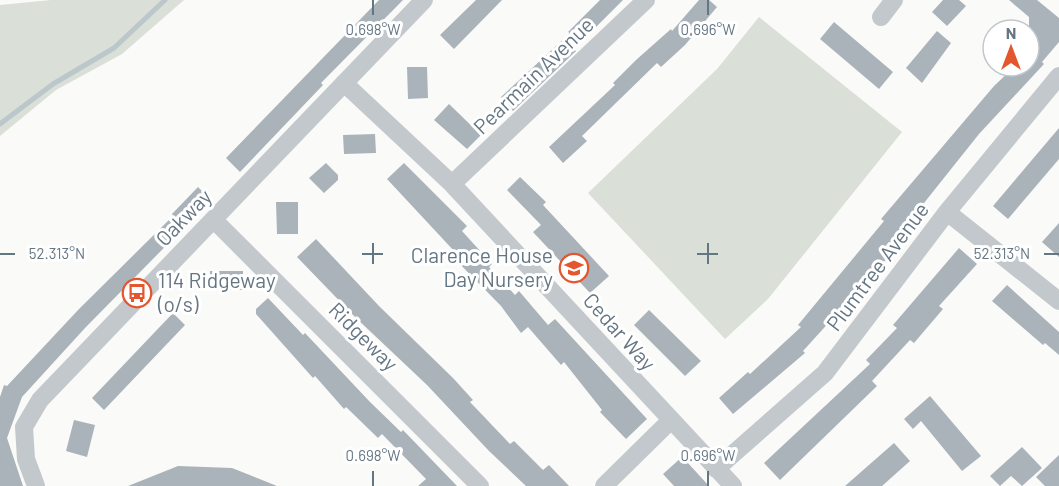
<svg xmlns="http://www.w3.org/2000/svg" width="1059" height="486" font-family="Barlow,sans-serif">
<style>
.green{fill:#dadfd7}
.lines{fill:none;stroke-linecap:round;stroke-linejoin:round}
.stream{stroke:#bbc7cb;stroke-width:5}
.building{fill:#aab3b9}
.minor{stroke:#c3c8cc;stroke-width:18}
.ticks{fill:none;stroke:#657683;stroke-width:2}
.labels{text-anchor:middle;stroke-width:6;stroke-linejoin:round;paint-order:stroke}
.street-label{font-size:21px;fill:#657683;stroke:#fff}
.poi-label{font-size:21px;fill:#657683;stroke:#fff;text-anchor:end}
.ticks-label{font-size:15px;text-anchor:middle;fill:#657683;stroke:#fff;stroke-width:6;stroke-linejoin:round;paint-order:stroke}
</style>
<rect width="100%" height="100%" fill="#fafaf8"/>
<path class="green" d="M51 0H184L122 54 56 90 0 136V5Z
M759 17 902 132 768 299 725 339 588 193 717 69Z"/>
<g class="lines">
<path class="stream" d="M0 124 53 84 114 48 165 0"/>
</g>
<path class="building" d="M379 0H403L321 83 323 85 240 172 226 158Z
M476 0H502L454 49 440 35Z
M600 0H623L574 49 576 51 513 111 501 97 570 33 568 32Z
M699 0H709L717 7 685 45 661 67 657 63 582 136 587 141 563 163 549 147 615 85 613 83 636 60 671 29 672 31Z
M943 0H959L966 6 947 26 932 12Z
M1009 0H1037L1059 18V42L1042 62 1044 64 979 134 924 203 926 206 888 250 892 253 803 351 805 353 733 414 719 398 748 372 750 374 801 327 798 325 884 221 881 219 994 86 1015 66H1029V17Z
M834 22 893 72 879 89 820 39Z
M937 31 951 43 922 83 906 68Z
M407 67H427L428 98 408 99Z
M449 104 481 135 467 149 434 120Z
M1059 128V159L1008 219 993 206Z
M375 134 376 153 344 154 343 135Z
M326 163 338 175V180L324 193 309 178Z
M404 163 467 226 462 231 492 264 489 267 515 295 519 291 548 325 555 319 647 419 626 439 600 412 602 410 564 362 561 365 528 327 521 333 501 306 451 255 455 252 387 179Z
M520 177 546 202 543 205 609 276 590 293 533 232 541 225 507 190Z
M198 187 211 200 85 328 22 397 7 438 23 486H0V397L4 385 7 386 79 309 173 216 172 214Z
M276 202H298V234H277Z
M1059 223V257L1042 242Z
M316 239 379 306 453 378 473 400 470 402 510 444 514 441 543 470 549 465 569 486H526L489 451 427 385 355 317 297 257Z
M959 248 977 264 939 306 943 309 914 343 910 340 872 381 877 386 780 480 764 463 870 364 866 360 897 328 893 325Z
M210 271H243V290H210Z
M1007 285 1059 332V355L1045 343 1043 345 992 301Z
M268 298 303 335 305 333 370 402 401 432 403 430 457 486H418L426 479 382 434 378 438 346 407 344 409 315 376 313 378 256 314V309Z
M649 310 701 361 685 376 634 325Z
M173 313 185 325 104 410 92 398Z
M930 396 981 456 962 471 921 421 913 429 904 419Z
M74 420 95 425 87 457 66 451Z
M894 443 910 461 882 486H845Z
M1022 447 1042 468 1022 486 1011 476 1000 486 990 476Z
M1059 455V486H1045L1036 477Z
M682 457 687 462 709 486H674L663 474Z
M178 466 232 468 277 486H128Z"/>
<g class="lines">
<path class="minor" d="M881 17 894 0
M344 83 452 184 733 486
M452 184 646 0
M947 212 1059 301
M214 220 480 486
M716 469 825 373 947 212 1059 76
M36 486 26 459 24 427 40 400 424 0
M604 486 670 421"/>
</g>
<path class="ticks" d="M373 0V15M708 0V15M373 243V264M708 243V264M0 254H15M362 254H383M697 254H718M1044 254H1059M373 471V486M708 471V486"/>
<defs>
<g id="school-ring" transform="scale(1.5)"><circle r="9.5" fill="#fff" stroke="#e4572e" stroke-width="1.5"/><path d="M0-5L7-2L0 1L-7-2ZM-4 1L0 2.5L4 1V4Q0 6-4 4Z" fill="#e4572e"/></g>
<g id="bus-ring" transform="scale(1.5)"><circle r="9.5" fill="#fff" stroke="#e4572e" stroke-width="1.5"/><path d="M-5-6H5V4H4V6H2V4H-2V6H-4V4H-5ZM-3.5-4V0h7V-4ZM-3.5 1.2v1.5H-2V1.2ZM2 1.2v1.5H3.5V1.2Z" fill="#e4572e"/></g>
</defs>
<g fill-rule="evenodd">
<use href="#school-ring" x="574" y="268"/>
<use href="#bus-ring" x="137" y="293"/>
</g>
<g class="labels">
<g class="street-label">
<text transform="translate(534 76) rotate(-44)" y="7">Pearmain Avenue</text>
<text transform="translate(184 218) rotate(-46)" y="7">Oakway</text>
<text transform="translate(878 267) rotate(-53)" y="7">Plumtree Avenue</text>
<text transform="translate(619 332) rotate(48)" y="7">Cedar Way</text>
<text transform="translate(363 337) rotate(45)" y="7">Ridgeway</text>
</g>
<g class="poi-label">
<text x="553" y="263">Clarence House<tspan x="553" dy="24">Day Nursery</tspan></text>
<text x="158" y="288" text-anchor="start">114 Ridgeway<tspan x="158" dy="24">(o/s)</tspan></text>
</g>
</g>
<g class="ticks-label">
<text x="373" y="35">0.698°W</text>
<text x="708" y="35">0.696°W</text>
<text x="57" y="259">52.313°N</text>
<text x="1002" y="259">52.313°N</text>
<text x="373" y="461">0.698°W</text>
<text x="708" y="461">0.696°W</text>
</g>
<g transform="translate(1011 48)"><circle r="28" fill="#ffffff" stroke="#c1c8cd" stroke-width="1.5"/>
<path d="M0-4.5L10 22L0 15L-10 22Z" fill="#e4572e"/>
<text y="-9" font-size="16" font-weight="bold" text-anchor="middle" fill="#657683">N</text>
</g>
</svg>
